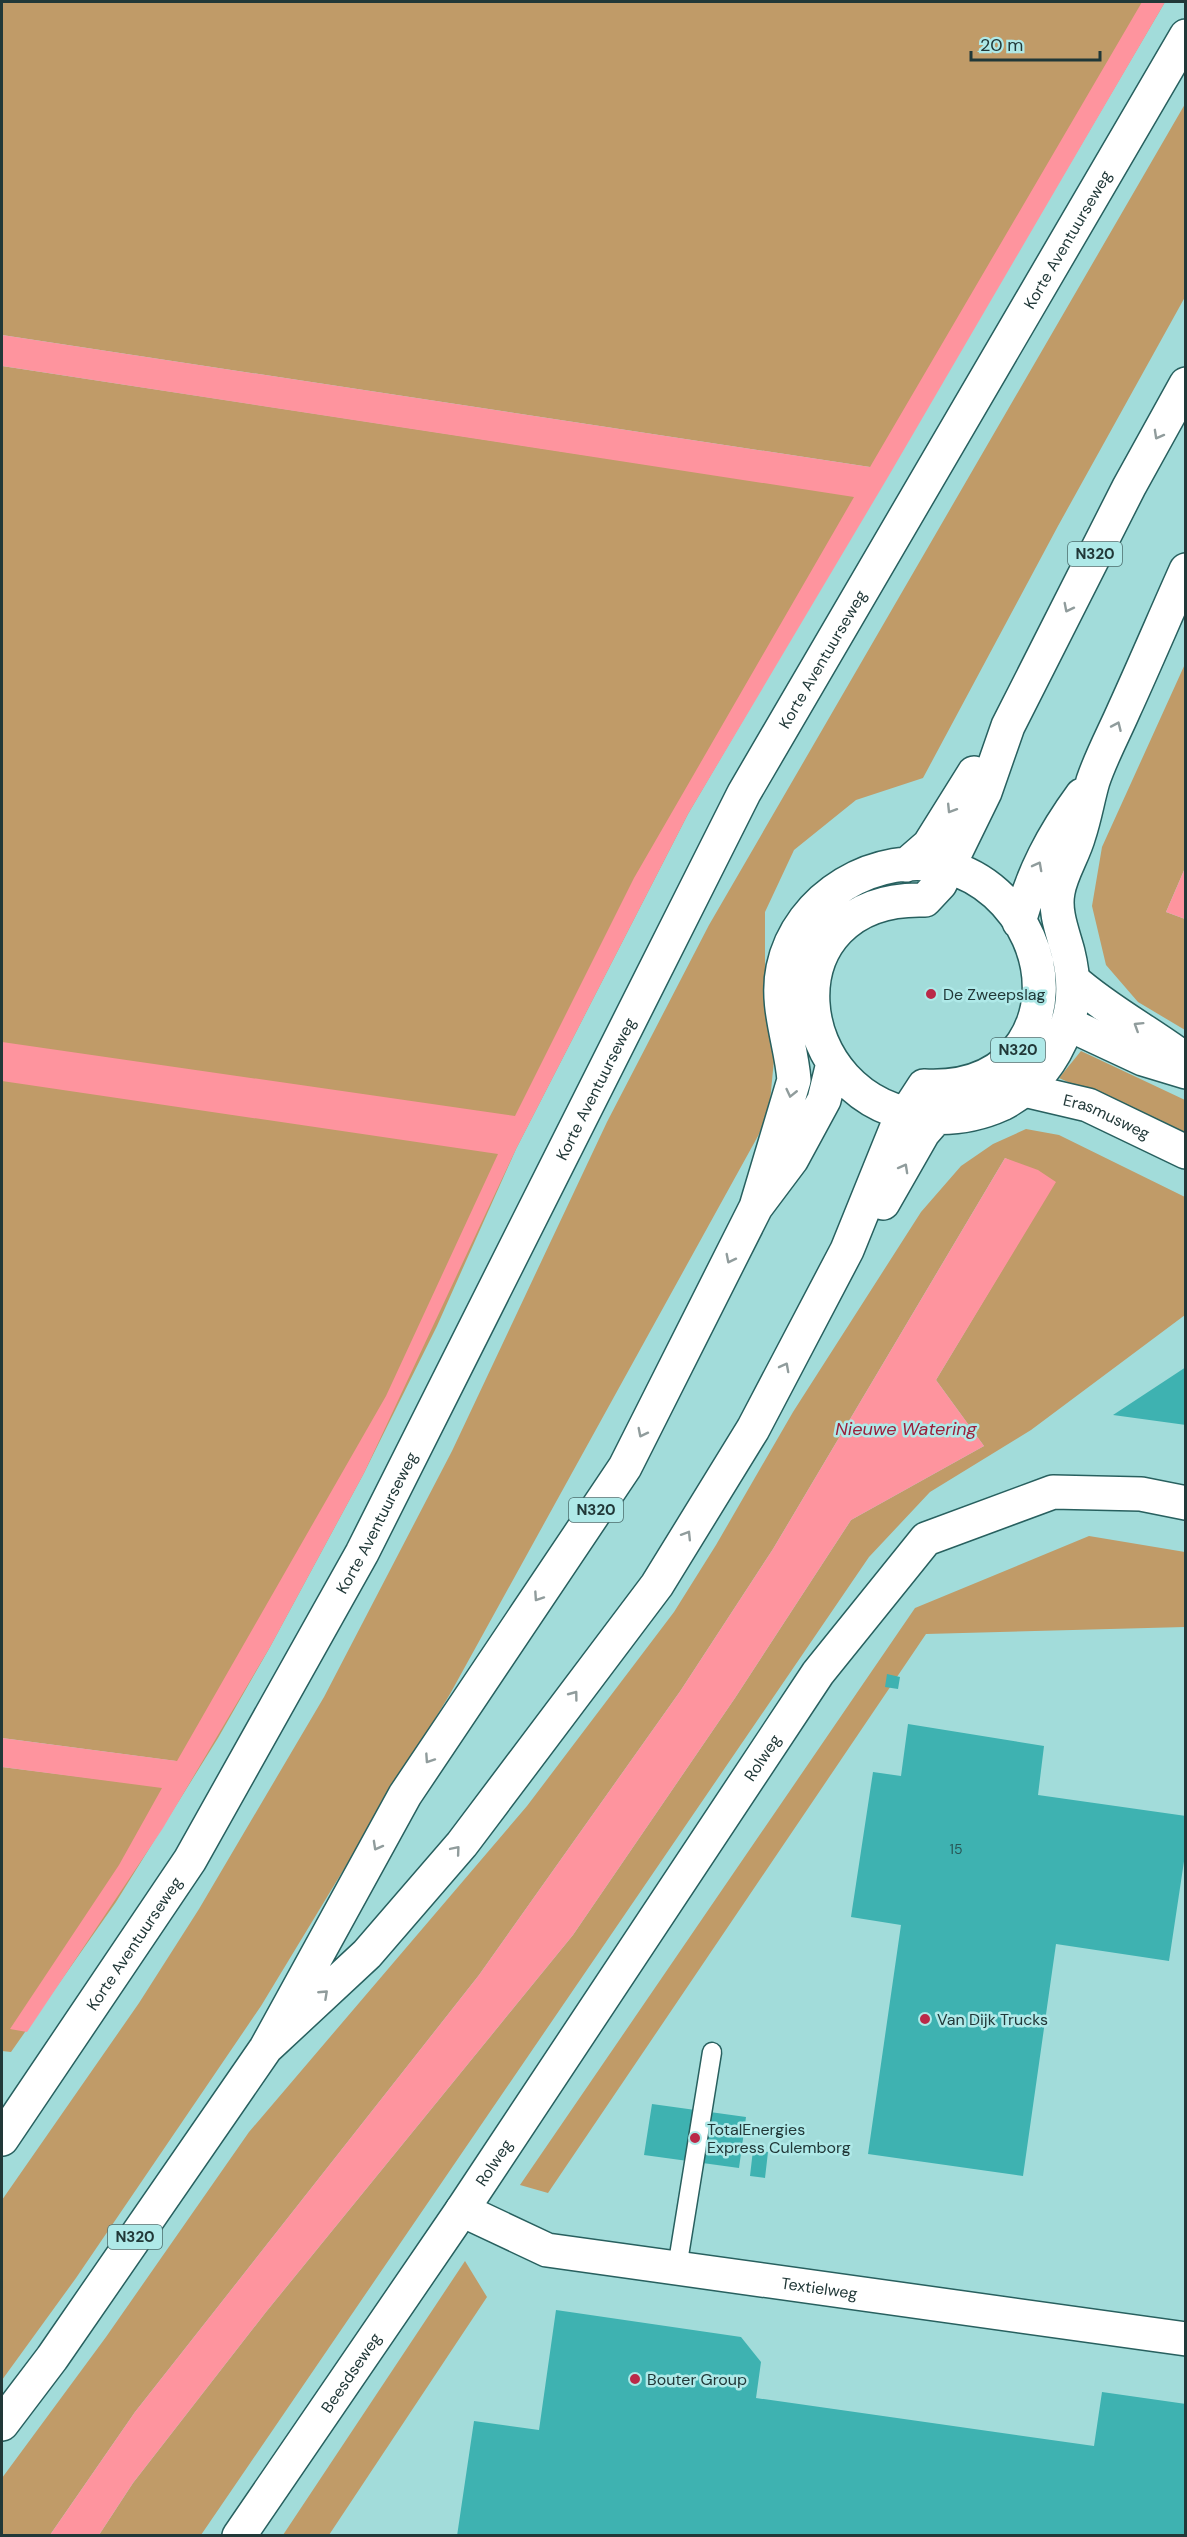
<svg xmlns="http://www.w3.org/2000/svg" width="1187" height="2537" font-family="'DM Sans',sans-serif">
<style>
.green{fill:#c09b68}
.water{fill:#fe949e}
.building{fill:#3eb2b1}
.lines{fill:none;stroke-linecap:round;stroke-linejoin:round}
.service-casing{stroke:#28605f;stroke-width:21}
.minor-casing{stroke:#28605f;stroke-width:36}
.tertiary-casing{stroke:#28605f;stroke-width:36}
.primary-casing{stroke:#28605f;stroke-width:36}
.service{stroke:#fff;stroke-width:18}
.minor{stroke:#fff;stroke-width:33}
.tertiary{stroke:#fff;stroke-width:33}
.primary{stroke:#fff;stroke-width:33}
.oneway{stroke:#909c9c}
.poi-dot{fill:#ba2948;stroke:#afe9e8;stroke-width:2}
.labels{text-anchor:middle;stroke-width:5;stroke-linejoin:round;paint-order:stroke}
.number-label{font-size:14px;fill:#285656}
.shield{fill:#afe9e8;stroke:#4c6d6d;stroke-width:1.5}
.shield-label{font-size:15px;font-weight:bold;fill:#213838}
.street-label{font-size:16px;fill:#213838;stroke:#afe9e8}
.poi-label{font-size:16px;fill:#213838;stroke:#afe9e8;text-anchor:start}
.water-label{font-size:18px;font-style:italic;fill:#9a1f3a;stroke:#afe9e8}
</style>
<rect width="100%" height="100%" fill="#a2dcda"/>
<path class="green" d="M2 2H1165L688 814 516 1149 437 1326 364 1473 270 1647 218 1738 116 1902 11 2052 2 2051V1767L162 1787 176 1761 2 1738V366L854 496 870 467 2 335Z
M1185 104V297L1058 526 923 778 856 800 794 850 765 912V1012L774 1060 769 1112 758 1136 450 1694 261 2006 76 2278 2 2380V2200L139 2003 199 1909 324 1697 452 1451 607 1122 709 925Z
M1185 664V868L1166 912 1185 919V1030L1138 1002 1106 965 1092 906 1102 847Z
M1081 1051 1185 1100V1135L1059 1078Z
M1026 1129 1059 1135 1185 1197V1315L1031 1430 930 1492 869 1557 201 2535H99L133 2483 266 2312 573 1935 735 1698 851 1520 984 1446 936 1380 1055 1182 1005 1158 773 1549 681 1690 479 1975 135 2412 50 2535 2 2536V2478L106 2337 249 2132 527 1806 674 1612 716 1545 793 1412 921 1212 961 1166 993 1144Z
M1089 1536 1185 1552V1627L926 1634 548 2193 520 2185 915 1608Z
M465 2261 487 2297 329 2535H283Z"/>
<path class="water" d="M1142 2H1165L888 477 688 814 516 1149 364 1473 270 1647 163 1828 27 2032 10 2029 119 1865 162 1788 2 1767V1738L177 1761 386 1396 498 1154 2 1081V1042L515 1116 634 878 854 497 2 366V335L870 467Z
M1185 868V919L1166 912Z
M1005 1158 1038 1170 1056 1182 936 1380 984 1446 851 1520 735 1698 573 1935 266 2312 133 2483 99 2535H50L135 2412 479 1975 681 1690 773 1549Z"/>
<path class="building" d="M1186 1367V1425L1113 1415Z
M887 1674 900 1677 898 1689 885 1687Z
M908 1724 1044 1746 1038 1795 1186 1816V1848L1169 1961 1056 1944 1023 2176 868 2154 901 1925 851 1917 873 1772 901 1776Z
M652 2104 746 2117 739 2168 644 2155Z
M753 2150 768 2152 765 2178 750 2176Z
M556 2310 741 2337 761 2362 756 2398 1094 2446 1102 2392 1186 2404V2536H457L474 2421 539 2430Z"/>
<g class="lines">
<g class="service-casing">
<path id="service" d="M677 2268 712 2052"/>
</g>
<g class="minor-casing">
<g id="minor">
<path id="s1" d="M2 2139 190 1860 362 1553 744 793 1186 36"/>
<path id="s2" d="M462 2210 547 2250 1186 2339"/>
<path id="s3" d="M239 2536 462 2210 818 1673 926 1539 1053 1492 1141 1494 1186 1503"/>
</g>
</g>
<g class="tertiary-casing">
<g id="tertiary">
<path d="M1073 980C1108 1011 1149 1032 1186 1060"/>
<path d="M1068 1024 1143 1059 1186 1072"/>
<path id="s4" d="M1024 1090 1088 1105 1186 1152"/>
</g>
</g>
<g class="primary-casing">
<path id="primary" d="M1186 384 1129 487 1008 726 985 792 940 884 925 900C766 895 784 1105 928 1117 953 1119 978 1115 1002 1104 1033 1088 1054 1060 1066 1028 1075 1004 1074 976 1068 952 1063 933 1054 912 1058 892 1061 873 1074 854 1079 835 1085 817 1088 798 1093 781 1101 757 1114 733 1124 710 1145 664 1165 617 1186 570
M906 865 929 845 974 773
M1019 922C1033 873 1052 836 1082 795
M883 1203 923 1133 936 1118
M266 2048 367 1954 462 1844 657 1585 753 1429 847 1250 896 1129 924 1086C963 1088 1000 1078 1023 1043 1065 979 1021 886 947 867 877 850 798 896 783 968 775 1006 791 1042 794 1080L756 1207
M2 2424 52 2358 266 2048 405 1795 625 1467 756 1207 792 1159 824 1100 833 1063"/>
</g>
<use href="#service" class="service"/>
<use href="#minor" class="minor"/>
<use href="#tertiary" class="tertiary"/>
<use href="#primary" class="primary"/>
</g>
<defs><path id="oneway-chevron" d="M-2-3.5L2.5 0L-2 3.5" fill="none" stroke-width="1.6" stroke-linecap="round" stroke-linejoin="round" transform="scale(1.5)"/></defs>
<g class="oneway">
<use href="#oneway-chevron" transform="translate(1158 435) rotate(119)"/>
<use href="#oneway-chevron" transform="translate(1068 608) rotate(117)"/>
<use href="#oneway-chevron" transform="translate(1117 726) rotate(-66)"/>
<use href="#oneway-chevron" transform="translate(951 809) rotate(122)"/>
<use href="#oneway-chevron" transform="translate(1038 866) rotate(-62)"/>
<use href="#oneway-chevron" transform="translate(1138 1026) rotate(-148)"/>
<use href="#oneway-chevron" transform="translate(791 1093) rotate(103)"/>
<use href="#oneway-chevron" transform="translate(904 1168) rotate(-61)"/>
<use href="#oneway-chevron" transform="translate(730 1259) rotate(117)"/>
<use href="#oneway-chevron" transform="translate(785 1367) rotate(-62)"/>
<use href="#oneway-chevron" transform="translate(642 1433) rotate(117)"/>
<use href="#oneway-chevron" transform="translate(687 1535) rotate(-58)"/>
<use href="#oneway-chevron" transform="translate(538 1597) rotate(124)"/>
<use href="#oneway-chevron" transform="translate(574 1695) rotate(-53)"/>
<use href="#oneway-chevron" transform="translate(429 1759) rotate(124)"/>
<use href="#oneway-chevron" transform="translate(377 1846) rotate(119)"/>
<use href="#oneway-chevron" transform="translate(456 1850) rotate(-50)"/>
<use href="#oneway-chevron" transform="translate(324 1994) rotate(-43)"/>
</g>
<g class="poi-dot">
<circle cx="931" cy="994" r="6"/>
<circle cx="925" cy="2019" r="6"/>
<circle cx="695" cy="2138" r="6"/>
<circle cx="635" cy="2379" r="6"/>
</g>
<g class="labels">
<g class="number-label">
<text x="956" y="1854">15</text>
</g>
<g class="shield">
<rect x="1068" y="542" width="54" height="24" rx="4.5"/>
<rect x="991" y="1038" width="54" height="24" rx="4.5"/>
<rect x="569" y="1498" width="54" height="24" rx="4.5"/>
<rect x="108" y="2225" width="54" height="24" rx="4.5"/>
</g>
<g class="shield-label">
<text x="1095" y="559">N320</text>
<text x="1018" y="1055">N320</text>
<text x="596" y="1515">N320</text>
<text x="135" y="2242">N320</text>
</g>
<g class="street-label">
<text dy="6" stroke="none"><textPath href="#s1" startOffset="2180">Korte Aventuurseweg</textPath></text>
<text dy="6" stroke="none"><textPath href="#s1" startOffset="1694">Korte Aventuurseweg</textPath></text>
<text dy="6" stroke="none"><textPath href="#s1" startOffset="1208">Korte Aventuurseweg</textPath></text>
<text dy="6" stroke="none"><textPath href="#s4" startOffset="87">Erasmusweg</textPath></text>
<text dy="6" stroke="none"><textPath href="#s1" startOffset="722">Korte Aventuurseweg</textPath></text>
<text dy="6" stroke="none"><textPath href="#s3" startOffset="938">Rolweg</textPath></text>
<text dy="6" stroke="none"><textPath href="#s1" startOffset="236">Korte Aventuurseweg</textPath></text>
<text dy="6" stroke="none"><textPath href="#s3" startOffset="452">Rolweg</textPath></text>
<text dy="6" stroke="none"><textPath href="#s2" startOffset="369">Textielweg</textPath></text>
<text dy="6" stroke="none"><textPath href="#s3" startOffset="198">Beesdseweg</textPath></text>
</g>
<g class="poi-label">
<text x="943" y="1000">De Zweepslag</text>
<text x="937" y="2025">Van Dijk Trucks</text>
<text x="707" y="2135">TotalEnergies<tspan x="707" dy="18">Express Culemborg</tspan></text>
<text x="647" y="2385">Bouter Group</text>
</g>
<g class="water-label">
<text x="906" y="1435">Nieuwe Watering</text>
</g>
</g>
<rect width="1187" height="2537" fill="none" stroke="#213838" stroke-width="6"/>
<path d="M971 51v9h129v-9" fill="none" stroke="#213838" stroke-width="3"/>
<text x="980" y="51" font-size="18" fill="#213838" stroke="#afe9e8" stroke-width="4.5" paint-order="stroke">20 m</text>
</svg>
